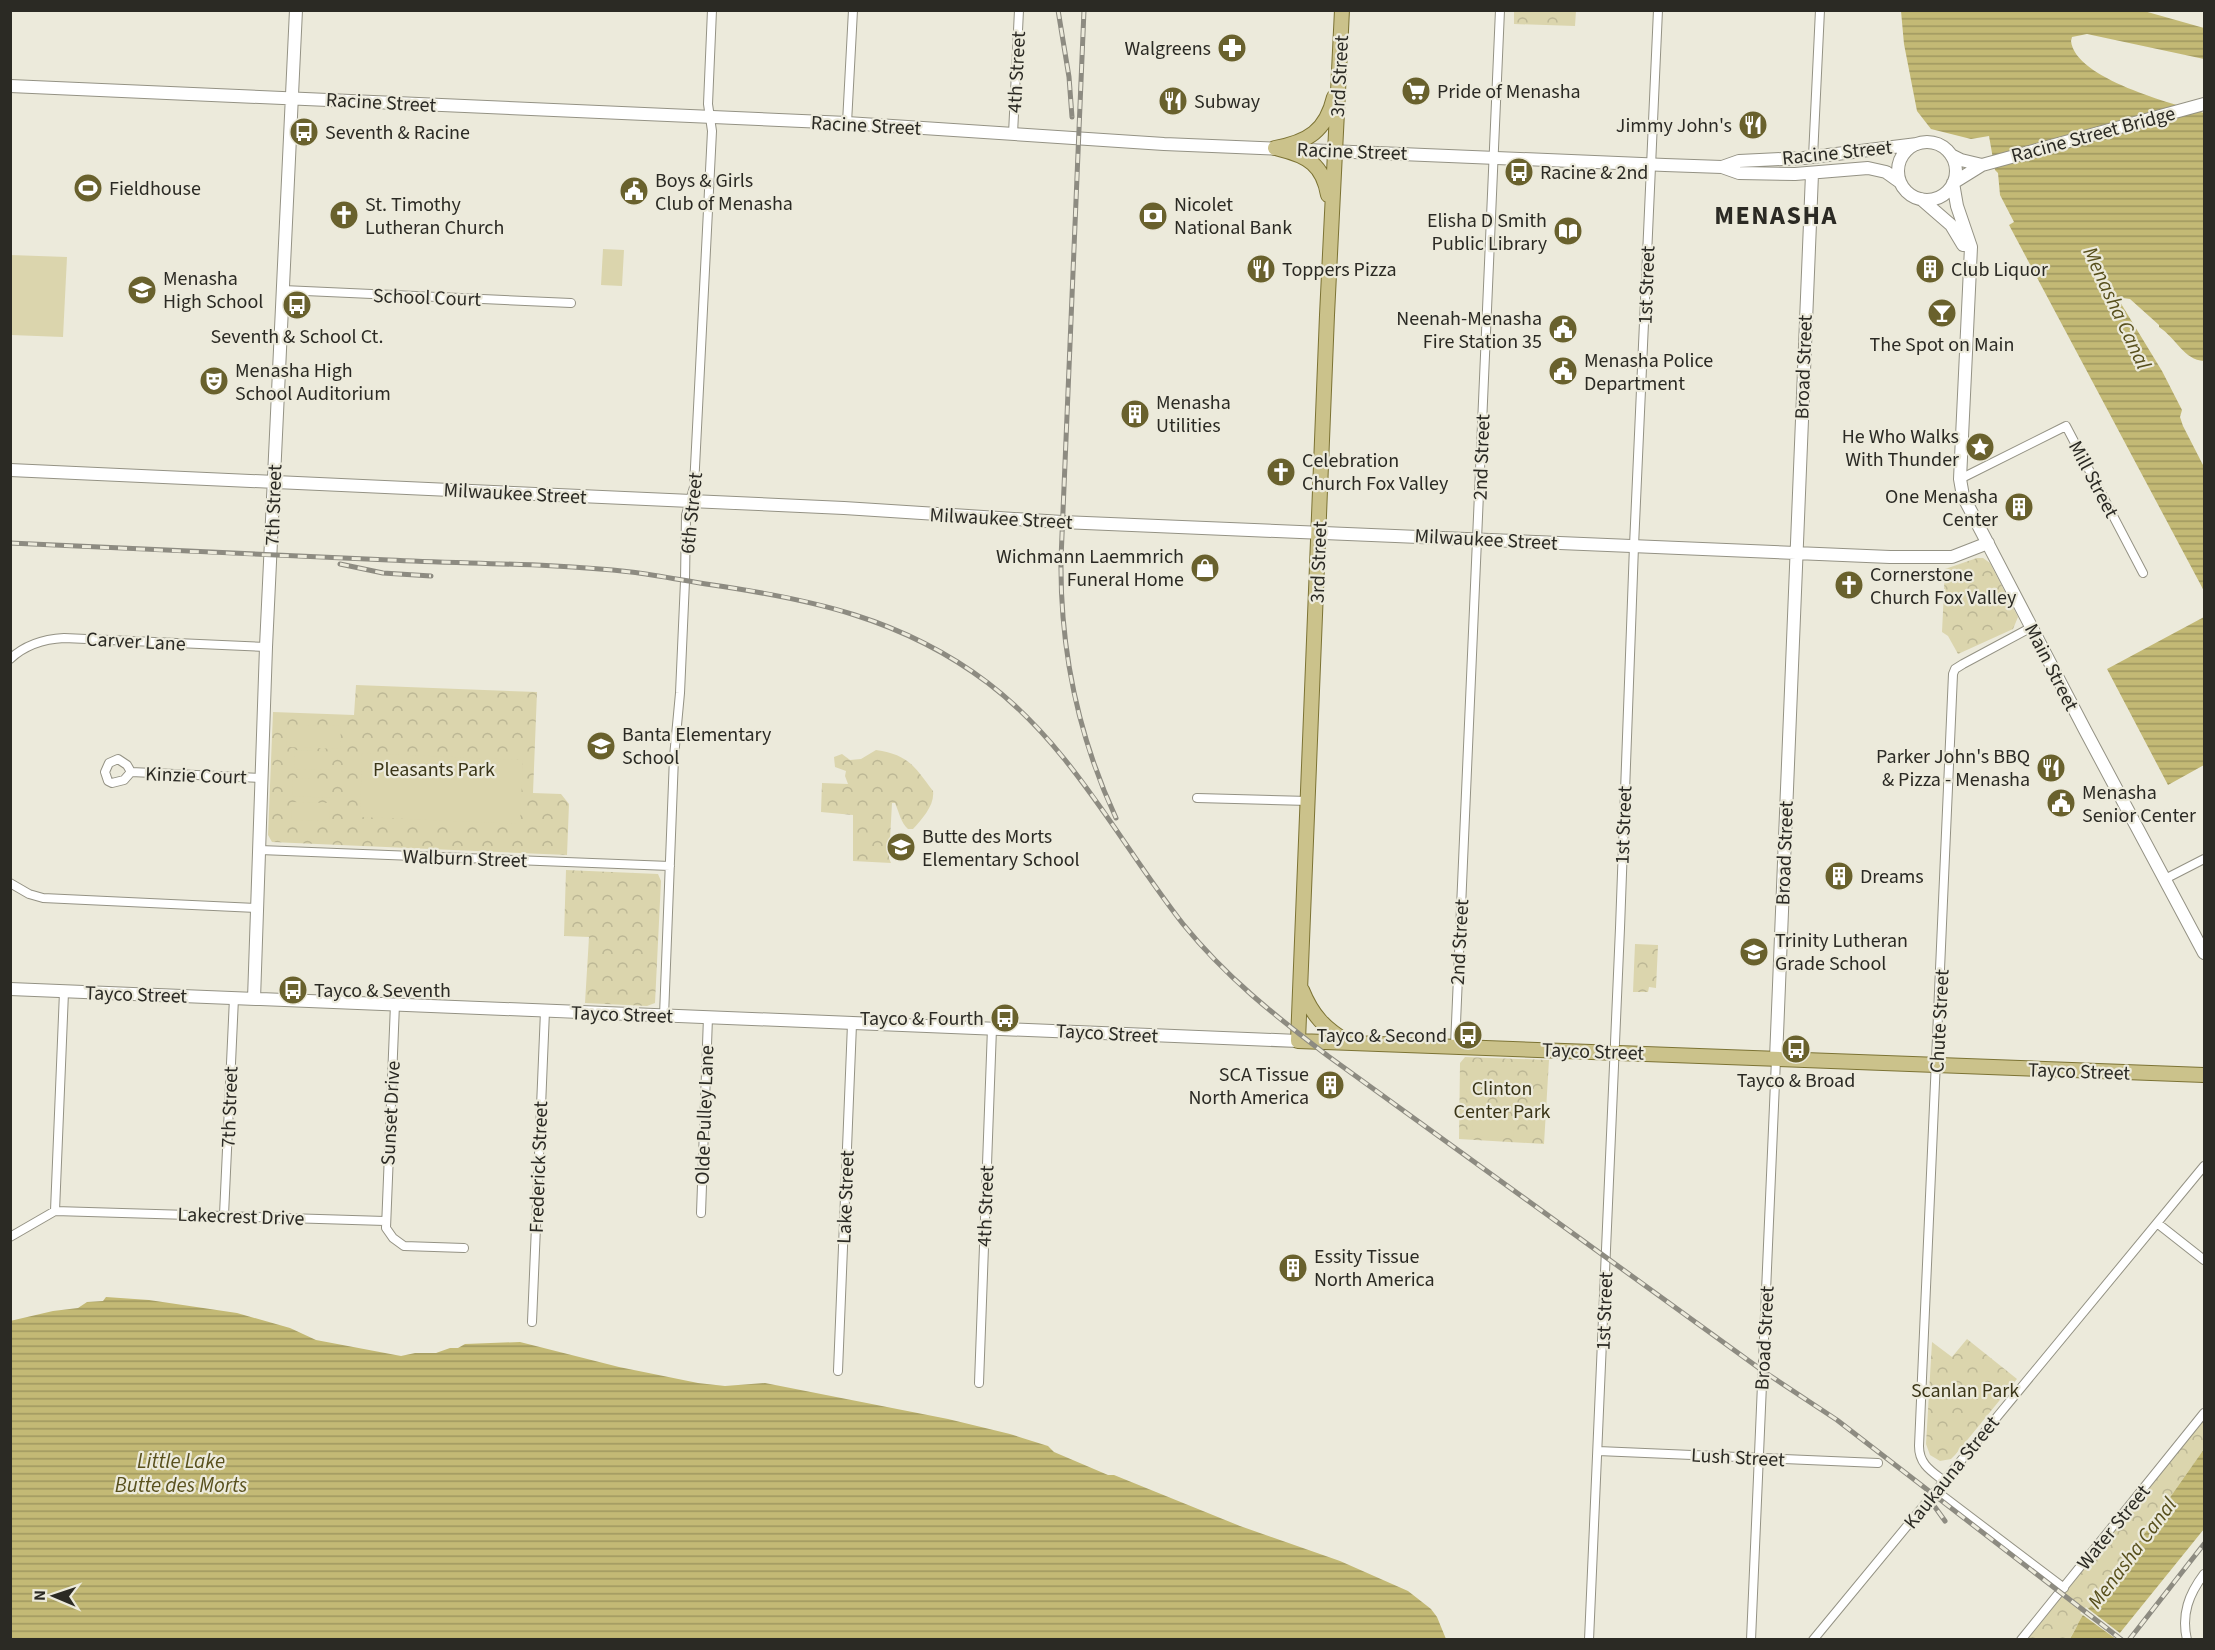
<svg xmlns="http://www.w3.org/2000/svg" width="2215" height="1650" font-family="'Source Sans 3',sans-serif">
<style>
.park{fill:url(#park-crowns)}
.pitch{fill:#dbd5ad}
.water{fill:url(#water-rules)}
.pier{fill:#eceadb}
.lines{fill:none;stroke-linecap:round;stroke-linejoin:round}
.street-casing{stroke:#949284;stroke-width:10}
.secondary-casing{stroke:#949284;stroke-width:14}
.primary-casing{stroke:#7c7334;stroke-width:16}
.street{stroke:#fff;stroke-width:8}
.secondary{stroke:#fff;stroke-width:12}
.primary{stroke:#cbc28b;stroke-width:14}
.rail-casing{stroke:#8d8b81;stroke-width:5}
.rail{stroke:#eceadb;stroke-width:3;stroke-dasharray:9;stroke-linecap:butt}
.labels{text-anchor:middle;stroke-width:4.5;stroke-linejoin:round;paint-order:stroke}
.poi-label{font-size:20px;fill:#2b2a24;stroke:#eceadb;text-anchor:start}
.street-label{font-size:20px;fill:#2b2a24;stroke:#eceadb}
.park-label{font-size:20px;fill:#3a3517;stroke:#eceadb}
.water-label{font-size:21px;font-style:italic;fill:#58501d;stroke:#eceadb}
.district-label{font-size:26px;font-weight:bold;letter-spacing:1.5px;fill:#2b2a24;stroke:#eceadb}
</style>
<defs>
<pattern id="park-crowns" width="20" height="18" patternUnits="userSpaceOnUse" patternTransform="scale(1.5)"><rect width="20" height="18" fill="#dbd5ad"/><path d="M2 6a3 3 0 1 1 6 0M12 15a3 3 0 1 1 6 0" fill="none" stroke="#bcb795"/></pattern>
<pattern id="water-rules" width="6" height="5" patternUnits="userSpaceOnUse" patternTransform="scale(1.5)"><rect width="6" height="5" fill="#c3b975"/><path d="M0 2.5h6" fill="none" stroke="#9f9760"/></pattern>
</defs>
<rect width="100%" height="100%" fill="#eceadb"/>
<path class="park" d="M1514 11H1576L1575 26 1514 24Z
M1977 558H1983L1990 563 2018 617 2013 629 1958 654 1948 636 1942 632 1945 569Z
M356 685 537 692 533 793 561 794 569 804 567 855 272 842 268 835 273 712 354 715Z
M876 750C909 755 914 766 933 791 935 805 922 819 913 829H908C901 823 899 812 895 803H892L889 858 891 863 853 861V815L821 812 822 783 848 784 845 776 846 771 835 767 834 757 842 754 850 760 861 759Z
M566 870 658 874 661 881 655 1003 647 1006 585 1003 589 937 564 936Z
M1635 944 1658 945 1656 988 1649 987 1648 992H1633Z
M1465 1057 1549 1060 1544 1144 1459 1139 1460 1063Z
M1967 1339 2017 1379 1955 1455 1951 1459 1940 1461 1930 1455 1926 1444 1932 1342 1952 1357Z
M2204 1420V1449L2119 1570C2114 1580 2110 1591 2101 1599 2094 1604 2088 1607 2083 1615 2078 1622 2076 1630 2069 1639L2027 1640Z"/>
<path class="pitch" d="M603 249 624 250 622 286 601 285Z
M10 255 67 257 63 337 11 335Z
M287 725 341 726 340 749 286 747Z
M295 750 332 752V770L294 769Z
M362 753 523 760 520 824 360 817Z
M293 778 330 779V798L292 796Z
M292 802 330 803 329 821 291 820Z
M1473 1118 1514 1119 1513 1138 1472 1137Z"/>
<path class="water" d="M1901 11H2144L2204 28V59L2087 34 2072 37 2071 41C2075 79 2174 104 2204 113V361C2184 360 2176 338 2159 327V325L2130 299 2123 298 2120 302 2162 371 2182 410 2180 417 2183 426 2204 467V591L2009 225 2014 222 2000 195 1998 173 1995 170 1989 136 1971 139 1931 129 1917 111 1904 44Z
M2204 617V765L2168 785 2107 669Z
M106 1297 149 1300 237 1313 290 1328 316 1340 401 1356 415 1353H436L450 1348H458L465 1344 520 1342 619 1367 698 1383 725 1386 765 1383 948 1419 1010 1434 1048 1446 1054 1452 1108 1475H1114L1240 1526 1340 1561 1408 1591 1431 1609 1437 1617 1446 1639H11L10 1321 53 1311 78 1308 87 1302 103 1301Z
M2204 1449V1529L2115 1639 2069 1640C2076 1630 2078 1622 2083 1615 2088 1607 2094 1604 2101 1599 2110 1591 2114 1580 2119 1570Z"/>
<path class="pier" d="M2086 1607 2121 1634 2116 1639 2080 1613Z"/>
<g class="lines">
<g class="street-casing">
<path id="street" d="M847 123 853 10
M1013 134 1019 10
M1813 157 1820 10
M283 290 571 303
M1960 479 2066 426 2143 573
M10 659C25 645 44 639 64 638L266 647
M131 772 124 780 112 783 108 781 105 772 109 763 118 759 127 765 131 772 262 778
M1197 798 1309 801
M260 850 670 866
M2165 879 2204 859
M10 883 29 894 43 898 257 908
M395 1004 386 1228 393 1238 404 1246 464 1248
M664 1016 674 757 680 693 685 581 686 515 694 487 712 131 708 104 712 10
M1455 1046 1500 10
M55 1211 64 992
M701 1213 708 1017
M224 1215 234 998
M2157 1223 2204 1260
M10 1237 55 1211 385 1221
M532 1322 545 1011
M838 1371 852 1024
M979 1383 992 1028
M1598 1451 1878 1463
M1944 1481C1931 1471 1919 1464 1919 1446L1953 674 1955 669 1963 664 2032 627
M1936 1491 2064 1588
M1589 1640 1620 928 1634 546 1658 10
M1751 1640 1776 1059
M1813 1640 2204 1166
M2021 1640 2204 1413
M2187 1640C2181 1614 2189 1594 2204 1574"/>
</g>
<g class="secondary-casing">
<path id="secondary" d="M10 86 847 123 1164 144 1665 165 1722 167 1739 161 1804 158 1917 144
M2204 104 1982 165 1953 183 1957 206 1971 247 1960 479 1963 496 2085 730 2204 953
M1898 171a29 29 0 1 1 58 0a29 29 0 1 1-58 0Z
M1951 155 1961 160 1982 165
M1722 167 1739 173 1795 174 1868 168 1886 172 1900 182
M1921 199 1951 225 1963 245
M10 470 844 508 1062 522 1890 557H1952L1988 543
M10 989 1298 1041
M254 999 266 647 296 10
M1776 1059 1812 174"/>
</g>
<g class="primary-casing">
<path id="primary" d="M1342 10 1327 315 1298 1041 2204 1075
M1275 148C1308 142 1326 131 1334 97
M1279 149C1308 156 1323 165 1328 195
M1302 990C1312 1015 1325 1029 1348 1042"/>
</g>
<use href="#street" class="street"/>
<use href="#secondary" class="secondary"/>
<use href="#primary" class="primary"/>
<g class="rail-casing">
<path id="rail" d="M1058 10 1069 77 1072 117
M1084 10 1061 559C1060 650 1078 736 1116 818
M10 543C137 549 263 555 389 560 469 564 551 563 631 572 656 575 681 580 706 584 811 599 902 618 988 683 1072 747 1119 842 1183 924 1226 977 1274 1015 1328 1056L1763 1371 1837 1420 2122 1640
M340 564 383 573 431 576
M1927 1496 1945 1521
M2129 1640 2204 1544"/>
</g>
<use href="#rail" class="rail"/>
</g>
<defs>
<g id="pharmacy-disc" transform="scale(1.5)"><circle r="9.5" fill="#69612d" stroke="#eceadb"/><path d="M-2-6h4v4h4v4h-4v4h-4v-4h-4v-4h4Z" fill="#fff"/></g>
<g id="supermarket-disc" transform="scale(1.5)"><circle r="9.5" fill="#69612d" stroke="#eceadb"/><path d="M-6-5.5h2.5l.6 2H6L4.5 2H-2.5L-4.4-4H-6ZM-1.5 3.2a1.3 1.3 0 1 0 .1 0ZM3 3.2a1.3 1.3 0 1 0 .1 0Z" fill="#fff"/></g>
<g id="restaurant-disc" transform="scale(1.5)"><circle r="9.5" fill="#69612d" stroke="#eceadb"/><path d="M-5-6h1v4h1v-4h1v4h1v-4h1v5L-1.5 .5V6h-2V.5L-5-1ZM5-6V6H3V1.5H1.5Q1.5-4 5-6Z" fill="#fff"/></g>
<g id="bus-disc" transform="scale(1.5)"><circle r="9.5" fill="#69612d" stroke="#eceadb"/><path d="M-5-6H5V4H4V6H2V4H-2V6H-4V4H-5ZM-3.5-4V0h7V-4ZM-3.5 1.2v1.5H-2V1.2ZM2 1.2v1.5H3.5V1.2Z" fill="#fff"/></g>
<g id="stadium-disc" transform="scale(1.5)"><circle r="9.5" fill="#69612d" stroke="#eceadb"/><path d="M0-5a6.5 5 0 1 0 0 10a6.5 5 0 1 0 0-10ZM-3.5-1.8h7v3.6h-7Z" fill="#fff"/></g>
<g id="civic-disc" transform="scale(1.5)"><circle r="9.5" fill="#69612d" stroke="#eceadb"/><path d="M-.6-6.5H3V-4.5H.6V-3L4-1V1h2V6H-6V1h2V-1L-.6-3ZM-1.2 2.5V6h2.4V2.5Z" fill="#fff"/></g>
<g id="church-disc" transform="scale(1.5)"><circle r="9.5" fill="#69612d" stroke="#eceadb"/><path d="M-1.2-6h2.4v3.5h3.3v2.4h-3.3V6h-2.4V-.1h-3.3v-2.4h3.3Z" fill="#fff"/></g>
<g id="bank-disc" transform="scale(1.5)"><circle r="9.5" fill="#69612d" stroke="#eceadb"/><path d="M-6-4H6V4H-6ZM0-2.3a2.3 2.3 0 1 0 0 4.6a2.3 2.3 0 1 0 0-4.6Z" fill="#fff"/></g>
<g id="library-disc" transform="scale(1.5)"><circle r="9.5" fill="#69612d" stroke="#eceadb"/><path d="M-6-4Q-3-5.5-.7-3.5V5Q-3 3-6 4ZM6-4Q3-5.5 .7-3.5V5Q3 3 6 4Z" fill="#fff"/></g>
<g id="building-disc" transform="scale(1.5)"><circle r="9.5" fill="#69612d" stroke="#eceadb"/><path d="M-4-6H4V6H1V3H-1V6H-4ZM-2.5-4.3h1.7v1.8h-1.7ZM.8-4.3h1.7v1.8H.8ZM-2.5-1h1.7V.8h-1.7ZM.8-1h1.7V.8H.8Z" fill="#fff"/></g>
<g id="school-disc" transform="scale(1.5)"><circle r="9.5" fill="#69612d" stroke="#eceadb"/><path d="M0-5L7-2L0 1L-7-2ZM-4 1L0 2.5L4 1V4Q0 6-4 4Z" fill="#fff"/></g>
<g id="bar-disc" transform="scale(1.5)"><circle r="9.5" fill="#69612d" stroke="#eceadb"/><path d="M-6-5H6L.8 .8V4.5H3.5V6h-7V4.5H-.8V.8Z" fill="#fff"/></g>
<g id="theatre-disc" transform="scale(1.5)"><circle r="9.5" fill="#69612d" stroke="#eceadb"/><path d="M-5-5.5Q0-4 5-5.5V0Q5 5 0 6Q-5 5-5 0ZM-3.3-2.5H-1v1.5H-3.3ZM1-2.5H3.3v1.5H1ZM-2.8 1Q0 5.5 2.8 1Z" fill="#fff"/></g>
<g id="sight-disc" transform="scale(1.5)"><circle r="9.5" fill="#69612d" stroke="#eceadb"/><path d="M0-6L1.8-2.2L6-1.7L2.9 1.2L3.7 5.4L0 3.3L-3.7 5.4L-2.9 1.2L-6-1.7L-1.8-2.2Z" fill="#fff"/></g>
<g id="shop-disc" transform="scale(1.5)"><circle r="9.5" fill="#69612d" stroke="#eceadb"/><path d="M-5-2.5h2.3a2.7 3.5 0 0 1 5.4 0H5L5.5 6h-11ZM-1.5-2.5h3a1.5 2.3 0 0 0-3 0Z" fill="#fff"/></g>
</defs>
<g fill-rule="evenodd">
<use href="#pharmacy-disc" x="1232" y="48"/>
<use href="#supermarket-disc" x="1416" y="91"/>
<use href="#restaurant-disc" x="1173" y="101"/>
<use href="#restaurant-disc" x="1753" y="125"/>
<use href="#bus-disc" x="304" y="132"/>
<use href="#bus-disc" x="1519" y="172"/>
<use href="#stadium-disc" x="88" y="188"/>
<use href="#civic-disc" x="634" y="191"/>
<use href="#church-disc" x="344" y="215"/>
<use href="#bank-disc" x="1153" y="216"/>
<use href="#library-disc" x="1568" y="231"/>
<use href="#restaurant-disc" x="1261" y="269"/>
<use href="#building-disc" x="1930" y="269"/>
<use href="#school-disc" x="142" y="290"/>
<use href="#bus-disc" x="297" y="305"/>
<use href="#bar-disc" x="1942" y="313"/>
<use href="#civic-disc" x="1563" y="329"/>
<use href="#civic-disc" x="1563" y="371"/>
<use href="#theatre-disc" x="214" y="381"/>
<use href="#building-disc" x="1135" y="414"/>
<use href="#sight-disc" x="1980" y="447"/>
<use href="#church-disc" x="1281" y="472"/>
<use href="#building-disc" x="2019" y="507"/>
<use href="#shop-disc" x="1205" y="568"/>
<use href="#church-disc" x="1849" y="585"/>
<use href="#school-disc" x="601" y="746"/>
<use href="#restaurant-disc" x="2051" y="768"/>
<use href="#civic-disc" x="2061" y="803"/>
<use href="#school-disc" x="901" y="847"/>
<use href="#building-disc" x="1839" y="876"/>
<use href="#school-disc" x="1754" y="952"/>
<use href="#bus-disc" x="293" y="990"/>
<use href="#bus-disc" x="1005" y="1018"/>
<use href="#bus-disc" x="1468" y="1035"/>
<use href="#bus-disc" x="1796" y="1049"/>
<use href="#building-disc" x="1330" y="1085"/>
<use href="#building-disc" x="1293" y="1268"/>
</g>
<g class="labels">
<g class="poi-label">
<text x="1211" y="55" text-anchor="end">Walgreens</text>
<text x="1437" y="98">Pride of Menasha</text>
<text x="1194" y="108">Subway</text>
<text x="1732" y="132" text-anchor="end">Jimmy John's</text>
<text x="325" y="139">Seventh &amp; Racine</text>
<text x="1540" y="179">Racine &amp; 2nd</text>
<text x="655" y="187">Boys &amp; Girls<tspan x="655" dy="23">Club of Menasha</tspan></text>
<text x="109" y="195">Fieldhouse</text>
<text x="365" y="211">St. Timothy<tspan x="365" dy="23">Lutheran Church</tspan></text>
<text x="1174" y="211">Nicolet<tspan x="1174" dy="23">National Bank</tspan></text>
<text x="1547" y="227" text-anchor="end">Elisha D Smith<tspan x="1547" dy="23">Public Library</tspan></text>
<text x="1282" y="276">Toppers Pizza</text>
<text x="1951" y="276">Club Liquor</text>
<text x="163" y="285">Menasha<tspan x="163" dy="23">High School</tspan></text>
<text x="1542" y="325" text-anchor="end">Neenah-Menasha<tspan x="1542" dy="23">Fire Station 35</tspan></text>
<text x="297" y="343" text-anchor="middle">Seventh &amp; School Ct.</text>
<text x="1942" y="351" text-anchor="middle">The Spot on Main</text>
<text x="1584" y="367">Menasha Police<tspan x="1584" dy="23">Department</tspan></text>
<text x="235" y="377">Menasha High<tspan x="235" dy="23">School Auditorium</tspan></text>
<text x="1156" y="409">Menasha<tspan x="1156" dy="23">Utilities</tspan></text>
<text x="1959" y="443" text-anchor="end">He Who Walks<tspan x="1959" dy="23">With Thunder</tspan></text>
<text x="1302" y="467">Celebration<tspan x="1302" dy="23">Church Fox Valley</tspan></text>
<text x="1998" y="503" text-anchor="end">One Menasha<tspan x="1998" dy="23">Center</tspan></text>
<text x="1184" y="563" text-anchor="end">Wichmann Laemmrich<tspan x="1184" dy="23">Funeral Home</tspan></text>
<text x="1870" y="581">Cornerstone<tspan x="1870" dy="23">Church Fox Valley</tspan></text>
<text x="622" y="741">Banta Elementary<tspan x="622" dy="23">School</tspan></text>
<text x="2030" y="763" text-anchor="end">Parker John's BBQ<tspan x="2030" dy="23">&amp; Pizza - Menasha</tspan></text>
<text x="2082" y="799">Menasha<tspan x="2082" dy="23">Senior Center</tspan></text>
<text x="922" y="843">Butte des Morts<tspan x="922" dy="23">Elementary School</tspan></text>
<text x="1860" y="883">Dreams</text>
<text x="1775" y="947">Trinity Lutheran<tspan x="1775" dy="23">Grade School</tspan></text>
<text x="314" y="997">Tayco &amp; Seventh</text>
<text x="984" y="1025" text-anchor="end">Tayco &amp; Fourth</text>
<text x="1447" y="1042" text-anchor="end">Tayco &amp; Second</text>
<text x="1309" y="1081" text-anchor="end">SCA Tissue<tspan x="1309" dy="23">North America</tspan></text>
<text x="1796" y="1087" text-anchor="middle">Tayco &amp; Broad</text>
<text x="1314" y="1263">Essity Tissue<tspan x="1314" dy="23">North America</tspan></text>
</g>
<g class="street-label">
<text transform="translate(1016 72) rotate(-87)" y="7">4th Street</text>
<text transform="translate(1339 76) rotate(-87)" y="7">3rd Street</text>
<text transform="translate(381 102) rotate(3)" y="7">Racine Street</text>
<text transform="translate(866 125) rotate(3)" y="7">Racine Street</text>
<text transform="translate(2093 134) rotate(-15)" y="7">Racine Street Bridge</text>
<text transform="translate(1352 151) rotate(2)" y="7">Racine Street</text>
<text transform="translate(1837 152) rotate(-6)" y="7">Racine Street</text>
<text transform="translate(1646 285) rotate(-88)" y="7">1st Street</text>
<text transform="translate(427 297) rotate(2)" y="7">School Court</text>
<text transform="translate(1803 367) rotate(-88)" y="7">Broad Street</text>
<text transform="translate(1481 457) rotate(-88)" y="7">2nd Street</text>
<text transform="translate(2094 479) rotate(62)" y="7">Mill Street</text>
<text transform="translate(515 493) rotate(3)" y="7">Milwaukee Street</text>
<text transform="translate(273 505) rotate(-88)" y="7">7th Street</text>
<text transform="translate(691 513) rotate(-84)" y="7">6th Street</text>
<text transform="translate(1001 518) rotate(3)" y="7">Milwaukee Street</text>
<text transform="translate(1486 539) rotate(3)" y="7">Milwaukee Street</text>
<text transform="translate(1318 562) rotate(-88)" y="7">3rd Street</text>
<text transform="translate(136 641) rotate(3)" y="7">Carver Lane</text>
<text transform="translate(2052 667) rotate(63)" y="7">Main Street</text>
<text transform="translate(196 775) rotate(2)" y="7">Kinzie Court</text>
<text transform="translate(1623 825) rotate(-88)" y="7">1st Street</text>
<text transform="translate(1784 853) rotate(-88)" y="7">Broad Street</text>
<text transform="translate(465 858) rotate(2)" y="7">Walburn Street</text>
<text transform="translate(1459 942) rotate(-87)" y="7">2nd Street</text>
<text transform="translate(136 994) rotate(2)" y="7">Tayco Street</text>
<text transform="translate(622 1014) rotate(2)" y="7">Tayco Street</text>
<text transform="translate(1939 1021) rotate(-87)" y="7">Chute Street</text>
<text transform="translate(1107 1033) rotate(3)" y="7">Tayco Street</text>
<text transform="translate(1593 1051) rotate(2)" y="7">Tayco Street</text>
<text transform="translate(2079 1071) rotate(2)" y="7">Tayco Street</text>
<text transform="translate(229 1107) rotate(-88)" y="7">7th Street</text>
<text transform="translate(390 1113) rotate(-87)" y="7">Sunset Drive</text>
<text transform="translate(704 1115) rotate(-88)" y="7">Olde Pulley Lane</text>
<text transform="translate(538 1167) rotate(-88)" y="7">Frederick Street</text>
<text transform="translate(845 1197) rotate(-88)" y="7">Lake Street</text>
<text transform="translate(985 1206) rotate(-88)" y="7">4th Street</text>
<text transform="translate(241 1216) rotate(2)" y="7">Lakecrest Drive</text>
<text transform="translate(1604 1311) rotate(-88)" y="7">1st Street</text>
<text transform="translate(1764 1338) rotate(-87)" y="7">Broad Street</text>
<text transform="translate(1738 1457) rotate(3)" y="7">Lush Street</text>
<text transform="translate(1951 1472) rotate(-51)" y="7">Kaukauna Street</text>
<text transform="translate(2113 1527) rotate(-51)" y="7">Water Street</text>
</g>
<g class="park-label">
<text x="434" y="776">Pleasants Park</text>
<text x="1502" y="1095">Clinton<tspan x="1502" dy="23">Center Park</tspan></text>
<text x="1965" y="1397">Scanlan Park</text>
</g>
<g class="water-label">
<text transform="translate(2117 308) rotate(65)" y="7">Menasha Canal</text>
<text x="181" y="1468">Little Lake<tspan x="181" dy="24">Butte des Morts</tspan></text>
<text transform="translate(2132 1553) rotate(-53)" y="7">Menasha Canal</text>
</g>
<g class="district-label">
<text x="1776" y="224">MENASHA</text>
</g>
</g>
<rect width="2215" height="1650" fill="none" stroke="#2b2a24" stroke-width="24"/>
<g transform="translate(54 1596) rotate(272)" stroke="#eceadb" stroke-width="4.5" paint-order="stroke">
<path d="M0-4.5L10 22L0 15L-10 22Z" fill="#2b2a24"/>
<text y="-9" font-size="16" font-weight="bold" text-anchor="middle" fill="#2b2a24">N</text>
</g>
</svg>
